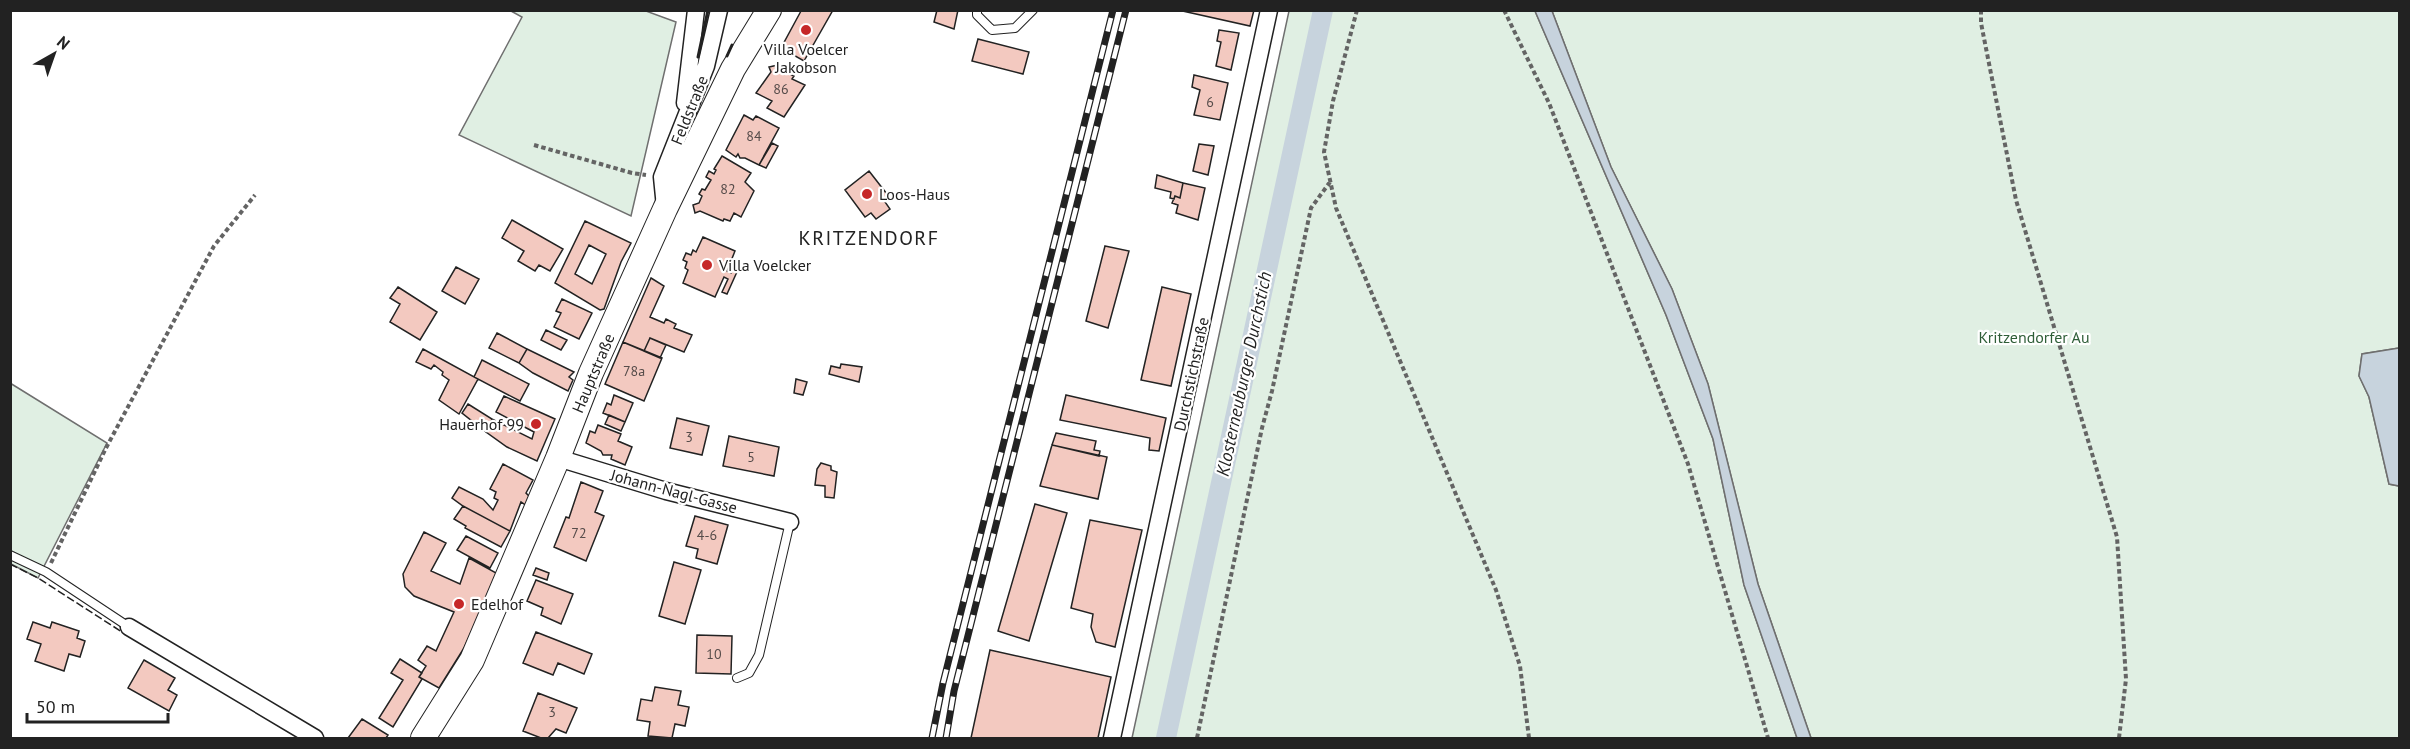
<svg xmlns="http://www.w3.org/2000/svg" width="2410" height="749" font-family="'PT Sans',sans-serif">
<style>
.green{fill:#e0efe3;stroke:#6f6f6f;stroke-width:1.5}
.water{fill:#c7d3dd;stroke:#6f6f6f;stroke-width:1.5}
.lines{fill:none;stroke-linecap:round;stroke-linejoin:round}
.canal{stroke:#c7d3dd;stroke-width:20}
.building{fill:#f3c9c0;stroke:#222;stroke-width:1.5;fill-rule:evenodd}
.lane-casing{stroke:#222;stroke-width:10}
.street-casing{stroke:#222;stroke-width:19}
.secondary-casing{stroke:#222;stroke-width:26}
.path{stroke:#646464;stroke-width:4;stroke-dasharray:4.5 3;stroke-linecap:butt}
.lane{stroke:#fff;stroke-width:8}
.street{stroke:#fff;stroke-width:16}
.secondary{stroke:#fff;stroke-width:24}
.rail-casing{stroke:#222;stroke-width:7}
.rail{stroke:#fff;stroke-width:4.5;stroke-dasharray:14;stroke-linecap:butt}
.fence{stroke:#222;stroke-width:1.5;stroke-dasharray:8 3;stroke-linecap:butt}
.wall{stroke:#222;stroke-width:3}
.poi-dot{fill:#c62828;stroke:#fff;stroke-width:2}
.labels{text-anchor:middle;stroke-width:4.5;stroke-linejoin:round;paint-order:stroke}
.number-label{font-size:14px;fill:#564c4a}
.poi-label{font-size:16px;fill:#222;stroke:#fff;text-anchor:start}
.street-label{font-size:16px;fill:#222;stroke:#fff}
.park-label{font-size:16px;fill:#2f5e38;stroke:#fff}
.water-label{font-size:18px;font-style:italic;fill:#222;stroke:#fff}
.quarter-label{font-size:20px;letter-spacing:1.5px;fill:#222;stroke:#fff}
</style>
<rect width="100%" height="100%" fill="#fff"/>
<path class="green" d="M511 11H646L676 22 631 216 459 135 522 17Z
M1289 11H1535L1666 315 1713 439 1744 585 1797 738H1132Z
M1552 11H2399V348L2362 354 2359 376 2369 397 2389 484 2399 486V738H1811L1758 584 1708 384 1672 289 1611 167Z
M10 383 107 443 38 578 11 564Z"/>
<path class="water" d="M1535 11H1552L1611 167 1672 289 1708 384 1758 584 1811 738H1797L1744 585 1713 439 1666 315Z
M2399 348H2400L2399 486 2389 484 2369 397 2359 376 2362 354Z"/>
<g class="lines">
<path class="canal" d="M1166 738 1323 10"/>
</g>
<path class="building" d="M800 10H833L804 61 781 48 801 11Z
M937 10H958L954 29 934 22Z
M1178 10H1254L1250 26Z
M1219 30 1239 33 1231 70 1216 66 1221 42 1217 41Z
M978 39 1029 52 1023 74 972 61Z
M778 65 779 69 794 76 792 79 805 85 784 117 767 108 772 101 756 93 771 72 769 67Z
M1194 75 1228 83 1220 120 1194 115 1200 90 1192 87Z
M744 115 753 120 756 116 779 128 759 165 745 158H740L738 154 736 157 726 150Z
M772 143 778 146 766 168 759 165Z
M1199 144 1214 146 1208 175 1193 171Z
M722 156 751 173 745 182 754 191 741 217 734 213 730 221 724 219 723 221 700 211 695 213 693 205 699 203 702 196 699 194 702 189 705 190 711 180 706 177 709 171 714 174 716 170 714 169Z
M869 171 890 198 885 202 890 209 876 219 871 213 865 217 845 190Z
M1157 175 1183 183 1180 198 1175 196 1174 199 1170 198 1171 192 1155 188Z
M1183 183 1205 188 1198 220 1176 213 1178 205 1172 203 1175 196 1180 198Z
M512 220 563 249 550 271 539 265 535 271 518 261 524 251 502 238Z
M585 221 631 243 621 262 604 309 600 310 555 283ZM589 245 606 254 592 284 575 274Z
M703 237 735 251 727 271 731 273 736 261 741 263 727 294 722 292 728 279 724 277 715 297 683 283 688 270 685 268 687 262 683 260 686 253 691 255 693 250 696 252Z
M1105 246 1129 251 1108 328 1086 321Z
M456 267 479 279 465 304 442 291Z
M651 278 664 286 650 317 664 323 666 319 676 324 674 328 692 335 684 352 650 338 644 351 623 342Z
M398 287 437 312 420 340 390 322 400 304 390 298Z
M1162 287 1191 294 1171 386 1141 380Z
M562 299 592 313 579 339 554 327 561 313 556 311Z
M546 330 567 340 561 350 541 340Z
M497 333 527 349 519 363 489 348Z
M650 338 666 345 660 358 644 351Z
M623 342 662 358 644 401 605 384Z
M423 349 478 379 459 414 439 400 449 380 442 375 443 372 434 365 431 369 416 362Z
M527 349 574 372 569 377 573 380 568 391 533 373 519 363Z
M482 360 529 384 520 401 474 377Z
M841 364 862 367 859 382 829 374 831 366 840 368Z
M796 379 807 382 803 395 794 393Z
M614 395 633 403 625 422 603 413 607 403 611 405Z
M1066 395 1166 418 1159 451 1149 450 1150 438 1060 420Z
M504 396 555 419 537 461 507 447 486 432 492 419 532 439 534 432 496 412Z
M468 404 492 419 486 432 462 413Z
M609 415 625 422 621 431 605 424Z
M677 418 709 426 702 455 670 448Z
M598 425 621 434 618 441 632 447 625 465 611 459 612 455H603L601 451 586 443 590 431 595 433Z
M1056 433 1096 441 1094 450 1100 451 1099 456 1052 445Z
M729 436 779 447 774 476 723 466Z
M1052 445 1107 457 1098 499 1040 486Z
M821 463 831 466V470L837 472 834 498 825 497V486L815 485 817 469Z
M503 464 533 480 526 493 530 497 527 506 521 502 510 531 463 506 452 498 459 487 483 499 493 510 498 500 494 498 496 492 490 489Z
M581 482 603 491 595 512 604 516 586 561 554 547 566 517 569 518Z
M1035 504 1067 513 1029 641 998 631Z
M463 506 510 531 501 547 465 528 466 526 454 519Z
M695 516 728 525 717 564 696 558 698 549 686 546Z
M1090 520 1142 530 1115 647 1096 642 1091 627 1093 614 1071 608Z
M424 532 446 543 431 571 460 584 469 558 498 574 464 648 439 688 419 677 426 666 418 660 427 646 436 651 454 612 414 596 405 587 403 574Z
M466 536 498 553 490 568 457 550Z
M674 562 701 570 685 624 659 616Z
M536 568 549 573 547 580 533 575Z
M536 580 573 594 561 624 541 615 543 608 527 601Z
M33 622 50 628 52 622 79 631 77 638 85 641 80 657 69 654 64 671 35 661 41 644 27 639Z
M536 632 592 654 584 674 558 663 553 675 523 663Z
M697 635 732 636 731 674 696 673Z
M990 650 1111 677 1098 738H971Z
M400 659 422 673 419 677 422 679 393 727 379 718 403 680 391 673Z
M144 660 175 678 168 690 177 695 169 711 128 688Z
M655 687 681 691 678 705 689 707 685 726 675 724 672 738 648 736 650 722 637 720 641 699 652 701Z
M538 693 577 708 566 733 556 729 548 738H541L523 731Z
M362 719 388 735 386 738H348Z"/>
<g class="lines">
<g class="lane-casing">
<path id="lane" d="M977 10V15L992 30 1015 28 1033 10
M10 555 46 572 129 627
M737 678 749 673 759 655 790 522"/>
</g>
<g class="street-casing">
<path id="street" d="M685 103 696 10
M665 207 662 177 706 66 719 10
M558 458 666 491 790 522
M129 627 315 738
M1112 738 1269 10"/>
</g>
<g class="secondary-casing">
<path id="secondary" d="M423 738 472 660 558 458 591 373 665 209 733 69 769 10"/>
</g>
<path class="path" d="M1357 10 1333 101 1324 152 1336 208 1496 590 1520 666 1529 738
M1504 10 1549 103 1688 464 1768 738
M1981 10V23L2016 200 2117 537 2126 679 2119 738
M534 145 632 173 646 175
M51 563 106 448 214 246 255 195
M1197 738 1262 428 1272 391 1311 208 1330 182"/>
<use href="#lane" class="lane"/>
<use href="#street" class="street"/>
<use href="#secondary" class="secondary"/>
<g class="rail-casing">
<path id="rail" d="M932 738 943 683 1113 10
M946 738 954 691 1126 10"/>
</g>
<use href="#rail" class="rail"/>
<path class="fence" d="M10 564 38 578 122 632"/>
<path class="wall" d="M727 56 732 45
M698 57 708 10"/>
</g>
<g class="poi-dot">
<circle cx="806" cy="30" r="6"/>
<circle cx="867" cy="194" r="6"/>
<circle cx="707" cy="265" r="6"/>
<circle cx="536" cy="424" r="6"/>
<circle cx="459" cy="604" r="6"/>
</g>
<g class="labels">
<g class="number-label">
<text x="781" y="94">86</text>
<text x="1210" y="107">6</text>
<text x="754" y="141">84</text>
<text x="728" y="194">82</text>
<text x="634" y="376">78a</text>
<text x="689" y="442">3</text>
<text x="751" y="462">5</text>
<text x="579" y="538">72</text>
<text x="707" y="540">4-6</text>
<text x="714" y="659">10</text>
<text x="552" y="717">3</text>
</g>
<g class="poi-label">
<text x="806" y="55" text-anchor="middle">Villa Voelcer<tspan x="806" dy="18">Jakobson</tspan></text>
<text x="879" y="200">Loos-Haus</text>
<text x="719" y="271">Villa Voelcker</text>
<text x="524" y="430" text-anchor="end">Hauerhof 99</text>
<text x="471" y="610">Edelhof</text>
</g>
<g class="street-label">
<text transform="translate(689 110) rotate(-68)" y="6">Feldstraße</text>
<text transform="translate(593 373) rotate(-67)" y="6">Hauptstraße</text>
<text transform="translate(1191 374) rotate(-78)" y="6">Durchstichstraße</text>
<text transform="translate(674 491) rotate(15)" y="6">Johann-Nagl-Gasse</text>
</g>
<g class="park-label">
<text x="2034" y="343">Kritzendorfer Au</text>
</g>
<g class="water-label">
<text transform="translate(1244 374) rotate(-78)" y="6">Klosterneuburger Durchstich</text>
</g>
<g class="quarter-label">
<text x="869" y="245">KRITZENDORF</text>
</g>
</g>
<rect width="2410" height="749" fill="none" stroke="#222222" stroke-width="24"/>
<g transform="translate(54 54) rotate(40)" stroke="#ffffff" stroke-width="4.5" paint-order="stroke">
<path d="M0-4.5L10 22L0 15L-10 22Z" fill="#222222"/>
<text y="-9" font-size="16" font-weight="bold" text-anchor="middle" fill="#222222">N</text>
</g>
<path d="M27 713v9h141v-9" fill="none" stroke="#222222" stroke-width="3"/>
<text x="36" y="713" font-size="18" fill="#222222" stroke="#ffffff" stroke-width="4.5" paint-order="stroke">50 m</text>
</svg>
